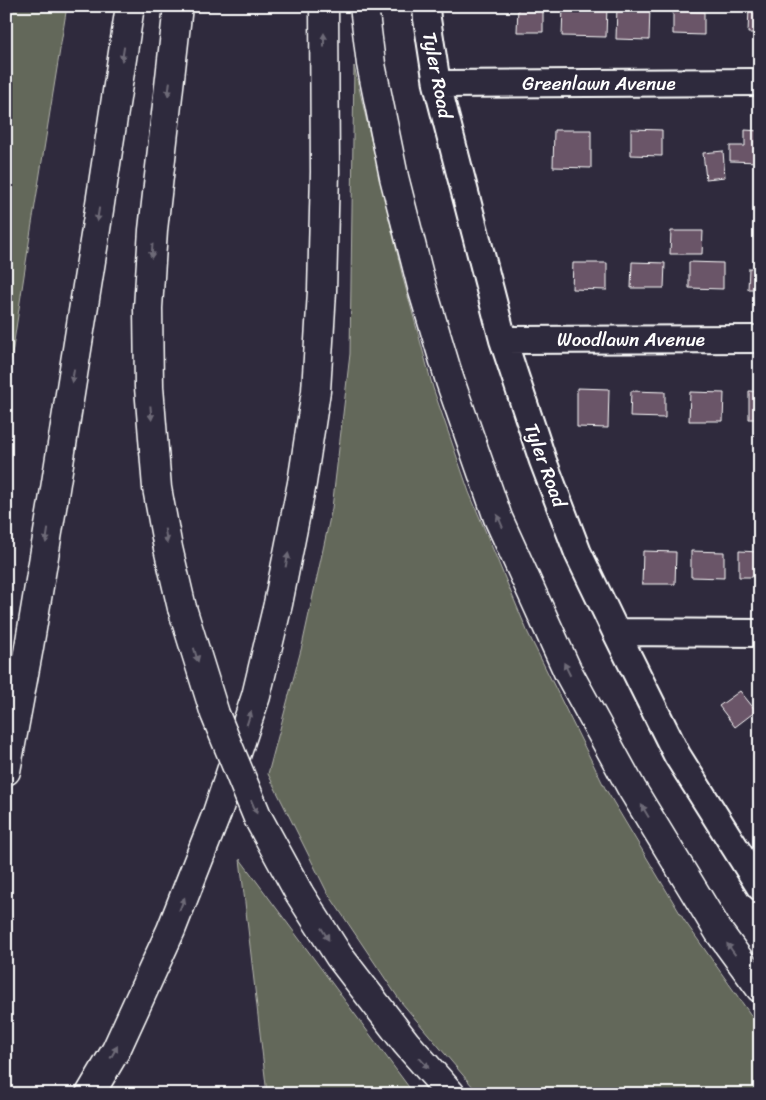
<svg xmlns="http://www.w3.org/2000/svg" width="766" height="1100" font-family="Sriracha,sans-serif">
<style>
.green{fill:#64685a;stroke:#b2b4ac}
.building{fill:#6b5467;stroke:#fff}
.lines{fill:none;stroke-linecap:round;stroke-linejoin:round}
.street-casing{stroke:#fff;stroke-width:30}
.highway-casing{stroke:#fff;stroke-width:31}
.street{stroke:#2f2a3d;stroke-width:26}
.highway{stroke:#2f2a3d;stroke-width:28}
.highway-bridge-casing{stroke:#fff;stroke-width:31;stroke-linecap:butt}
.highway-bridge{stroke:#2f2a3d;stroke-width:28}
.oneway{fill:#6d6a77}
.labels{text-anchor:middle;stroke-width:4;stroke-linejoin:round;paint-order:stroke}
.street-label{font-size:19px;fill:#fff;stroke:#2f2a3d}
</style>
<rect width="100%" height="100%" fill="#2f2a3d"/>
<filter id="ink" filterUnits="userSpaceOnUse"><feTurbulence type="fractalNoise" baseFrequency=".02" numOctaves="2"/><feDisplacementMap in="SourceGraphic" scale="10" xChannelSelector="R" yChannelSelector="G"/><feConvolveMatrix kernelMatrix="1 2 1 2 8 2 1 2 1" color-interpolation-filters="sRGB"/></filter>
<g filter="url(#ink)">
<path class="green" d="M6 6H67L30 236 6 394Z
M354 66 403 278 433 388 469 492 528 633 605 788 684 920 760 1028V1094H479L401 1002 327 892 268 774 302 646 332 508 350 354Z
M240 859 414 1094H267Z"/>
<path class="building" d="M518 6H543V32H517Z
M563 6H607L606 37 562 36Z
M617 6H650L649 40 616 39Z
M749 7H760V33H748Z
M673 11 704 12V35L673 34Z
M631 129 662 130V156L631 155Z
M554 130H591V168L553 167Z
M745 130 760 131V162L730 161V146H745Z
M723 151 725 177 706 179 703 153Z
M671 231H703L702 254H670Z
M632 262 665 263 664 288H631Z
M689 262 723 263V289L689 288Z
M573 263H607V290L572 289Z
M749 268H760V289H748Z
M577 388 609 389 608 428 577 427Z
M631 391 665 392V418L630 417Z
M749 391 760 392V419H749Z
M690 392 724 393 723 421H689Z
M643 551 676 552 675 584H642Z
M691 551 724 552V578L691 577Z
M739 551 760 552V577H739Z
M740 691 756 711 735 727 719 706Z"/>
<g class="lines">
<g class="street-casing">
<path id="street" d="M426 6 427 19 437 84 503 340 543 461 578 553 616 632 677 755 760 887
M437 84 760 82
M503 340 760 339
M616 632 760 633"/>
</g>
<g class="highway-casing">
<path id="highway" d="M178 6 153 230 148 308 149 387 157 488 168 548 182 608
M364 6 371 64 394 177 423 291 450 381 498 518 568 672 632 789 719 932 760 988
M6 771 29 647 52 508 99 210 130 6
M299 893 339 956 406 1043 451 1094
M90 1094 116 1050 171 930 217 813 256 696 278 604 302 483 316 391 322 291 325 172 324 6"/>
</g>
<use href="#street" class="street"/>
<use href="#highway" class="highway"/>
<g class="highway-bridge-casing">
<path id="highway-bridge" d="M182 608 215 714 258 818 299 893"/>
</g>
<use href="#highway-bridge" class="highway-bridge"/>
</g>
<defs><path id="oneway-solid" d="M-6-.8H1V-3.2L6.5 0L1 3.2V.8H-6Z" transform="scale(1.25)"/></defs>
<g class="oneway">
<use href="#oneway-solid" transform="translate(324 40) rotate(-90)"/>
<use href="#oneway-solid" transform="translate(123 54) rotate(99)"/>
<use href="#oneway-solid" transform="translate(169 89) rotate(97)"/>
<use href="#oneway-solid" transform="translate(98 215) rotate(99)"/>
<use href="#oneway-solid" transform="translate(152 251) rotate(94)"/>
<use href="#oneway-solid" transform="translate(73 376) rotate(99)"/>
<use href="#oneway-solid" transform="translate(151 413) rotate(85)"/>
<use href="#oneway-solid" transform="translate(500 521) rotate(-113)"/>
<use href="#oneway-solid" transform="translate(47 536) rotate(99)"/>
<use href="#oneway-solid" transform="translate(166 536) rotate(80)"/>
<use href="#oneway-solid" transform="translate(287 560) rotate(-79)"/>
<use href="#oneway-solid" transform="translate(196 655) rotate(73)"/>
<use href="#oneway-solid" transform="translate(567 669) rotate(-116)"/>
<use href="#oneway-solid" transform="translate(249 718) rotate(-72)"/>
<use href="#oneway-solid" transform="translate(254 807) rotate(67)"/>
<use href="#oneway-solid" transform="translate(645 811) rotate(-121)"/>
<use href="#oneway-solid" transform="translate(182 904) rotate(-68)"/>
<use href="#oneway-solid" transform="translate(325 934) rotate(58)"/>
<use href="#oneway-solid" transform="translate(731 949) rotate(-126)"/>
<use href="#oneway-solid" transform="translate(114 1052) rotate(-61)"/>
<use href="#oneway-solid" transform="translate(424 1063) rotate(48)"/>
</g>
</g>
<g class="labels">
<g class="street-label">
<text transform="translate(438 75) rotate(79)" y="7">Tyler Road</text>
<text x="599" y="90">Greenlawn Avenue</text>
<text x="631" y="346">Woodlawn Avenue</text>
<text transform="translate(546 465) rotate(70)" y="7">Tyler Road</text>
</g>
</g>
<rect width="766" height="1100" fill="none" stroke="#2f2a3d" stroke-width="25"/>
<rect x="12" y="12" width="741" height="1075" fill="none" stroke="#fff" stroke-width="2" filter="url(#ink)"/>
</svg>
